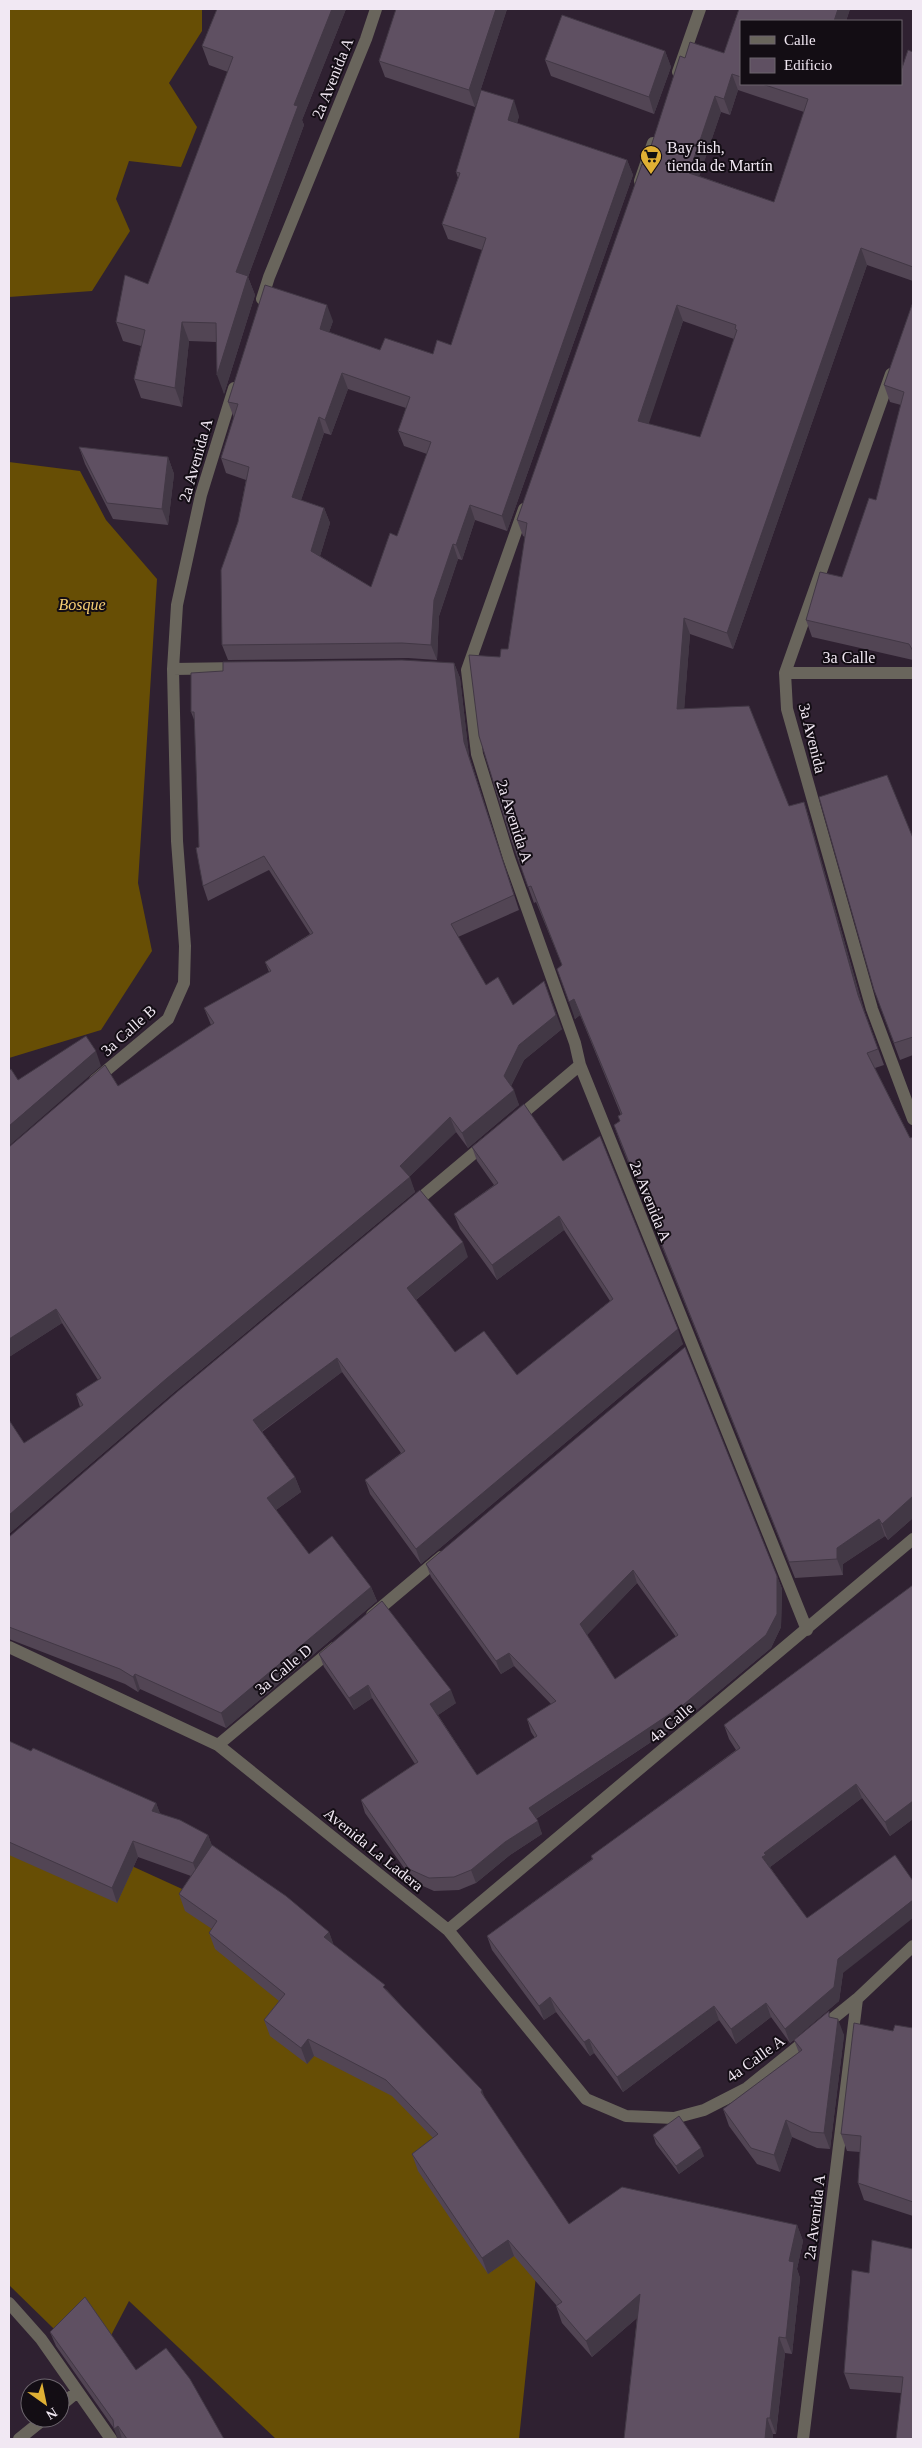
<svg xmlns="http://www.w3.org/2000/svg" width="922" height="2448" font-family="'Times New Roman',serif">
<style>
.forest{fill:#674e05}
.lines{fill:none;stroke-linecap:round;stroke-linejoin:round}
.minor{stroke:#69655c;stroke-width:12}
.wall{fill:#524554;fill-rule:evenodd}
.shaded-wall{fill:#423845}
.building{fill:#5f5062;stroke:#423845;fill-rule:evenodd}
.labels{text-anchor:middle;stroke-width:4;stroke-linejoin:round;paint-order:stroke}
.street-label{font-size:16px;fill:#f1e8f3;stroke:#130d14}
.poi-label{font-size:16px;fill:#f1e8f3;stroke:#130d14;text-anchor:start}
.park-label{font-size:16px;font-style:italic;fill:#f4cd73;stroke:#130d14}
</style>
<rect width="100%" height="100%" fill="#2f2131"/>
<path class="forest" d="M9 9H202V31L169 83 197 127 181 167 129 161 116 199 130 231 92 291 9 297Z
M9 462 80 471 106 520 157 579 138 883 152 951 101 1030 9 1058Z
M9 1810 215 1904 541 2228 519 2439H276L129 2301 94 2368 9 2285Z"/>
<g class="lines">
<path class="minor" d="M678 72 700 9
M640 181 653 143
M262 299 269 277 366 39 376 9
M891 374 785 673 787 709 872 1009 913 1119
M524 509 467 670 477 754 509 858 575 1043 580 1065 807 1630
M173 669 240 668
M785 673H913
M95 1080 168 1019 184 983 185 946 177 841 173 669 177 605 201 495 234 388
M515 1120 580 1065
M411 1206 486 1143
M372 1615 441 1557
M9 1647 218 1745 448 1930 586 2099 626 2116 674 2118 704 2110 747 2088 857 1999 913 1946
M218 1745 334 1648
M448 1930 913 1539
M9 2303 41 2339 111 2439
M60 2406 77 2392
M19 2439 45 2418
M803 2439 857 1999"/>
</g>
<path class="wall" d="M217 9H346L302 120 304 125 248 277 255 295 224 394 216 342 189 341 182 407 141 398 134 379 141 346 123 341 116 322 148 284 228 72 209 65 202 46Z
M507 9 475 107 385 77 379 61Z
M739 9H850L846 21H741V84H901L913 52V281L867 265 733 649 690 634 684 709 789 806 804 802 809 818 864 1010 884 1065 875 1068 910 1138 913 1137V1518L888 1540 885 1536 843 1564V1575L795 1578 620 1142 614 1125 620 1121 621 1115 580 1015 575 1019 562 965 536 902 534 903 511 839 500 657 508 649 525 537 523 536 517 520 685 58 724 53ZM738 90 804 112 774 202 699 176 721 112 730 115ZM683 321 734 339 700 437 648 424Z
M665 51 671 67 654 114 551 76 545 60Z
M519 116 517 123 627 160 633 175 507 531 475 520 462 560 458 559 439 616 437 660 408 658 228 660 222 645 238 522 246 480 226 473 221 458 234 418 228 402 333 321 329 332 380 350 433 354 451 345 482 250 448 239 442 224 458 178 456 172ZM348 389 406 408 398 431 404 446 427 454 397 536 371 587 320 556 330 523 324 508 301 500 324 433 331 435Z
M913 302V660L812 637 806 620 842 577 876 500 901 405 890 402 884 385Z
M79 447 168 457 174 474 168 525 113 519 85 464Z
M454 663 460 678 469 756 519 910 458 937 486 985 513 1005 562 1029 524 1060 511 1086 519 1105 468 1148 456 1132 409 1177 415 1192 172 1394 9 1534V1420L24 1443 80 1407 76 1394 98 1380 62 1323 9 1357V1147L118 1086 211 1025 204 1008 269 972 265 962 310 934 269 870 208 901 203 886 199 847 195 722 191 712Z
M913 838V1055L900 1060 880 1006Z
M524 1104 683 1344 421 1564 370 1494 365 1480 401 1453 342 1372 262 1432 295 1477 301 1492 276 1510 309 1554 371 1587 377 1601 226 1728 140 1689 138 1692 125 1684 9 1639V1537L468 1257 416 1300 455 1352 517 1375 610 1301 564 1230 497 1280 460 1229 454 1214 494 1185 477 1161 472 1147Z
M426 1564 777 1576 782 1589 781 1627 771 1648 687 1718 536 1819 542 1834 510 1855 476 1883 459 1890 434 1891 414 1882 365 1813 361 1800 415 1764 372 1698 354 1710 324 1667 319 1654 456 1703 438 1715 477 1775 535 1738 531 1732 527 1719 551 1704 514 1666 501 1674 431 1577ZM637 1583 676 1637 615 1679 587 1635Z
M913 1585V1819L890 1836 862 1798 770 1867 843 1973 839 2001 795 2038 832 2018 844 2035 830 2149 817 2148 792 2137 780 2172 757 2164 729 2126 723 2109 799 2053 794 2040 790 2043 771 2017 736 2044 719 2020 623 2092 594 2053 590 2056 556 2012 544 2020 492 1950 487 1936 592 1859 591 1856 736 1750 729 1739 724 1725Z
M9 1741 31 1751 156 1803 160 1814 208 1835 212 1846 329 1932 333 1944 387 1990 486 2100 569 2224 797 2225 803 2241 797 2269 800 2278 792 2354 785 2353 776 2434H773V2439H624L637 2318 592 2357 562 2323 556 2306H557L514 2256 488 2274 418 2171 412 2154 433 2138 392 2096 314 2056 307 2064 270 2036 264 2020 279 2001 215 1949 209 1933 212 1929 185 1911 179 1894 191 1876 138 1857 117 1903 9 1855Z
M913 2028V2216L864 2200 858 2183 860 2152 847 2151 841 2134 893 2031Z
M653 2135 704 2156 679 2174 656 2144Z
M913 2249V2439L901 2393 850 2389 844 2373 869 2273Z
M50 2332 136 2370 224 2439H118L115 2430 56 2346Z"/>
<path class="shaded-wall" d="M332 9H346L302 120 304 125 248 277 255 295 224 394 217 375 236 272 294 105Z
M496 9H507L475 107 469 90Z
M838 9H850L846 21H834Z
M665 51 671 67 654 114 649 97Z
M732 74 738 90 730 115 724 99Z
M715 96 721 112 695 189 689 173Z
M514 100 519 116 514 135 508 120Z
M627 160 633 175 507 531 502 516Z
M861 248 867 265 733 649 727 633Z
M327 305 333 321 325 344 320 329Z
M677 305 683 321 644 438 638 421Z
M182 322 189 341 182 407 175 388Z
M342 373 348 389 331 435 325 420Z
M319 417 324 433 297 512 292 497Z
M168 457 174 474 168 525 162 509Z
M470 505 475 520 462 560 456 545Z
M324 508 330 523 317 566 311 551Z
M453 544 458 559 439 616 437 660 431 645 434 600Z
M684 618 690 634 683 725 677 709Z
M454 663 460 678 469 756 519 910 464 742Z
M804 802 809 818 864 1011 858 995Z
M544 981 562 1029 524 1060 509 1090 504 1076Z
M574 999 580 1015 575 1019 569 1002Z
M96 1051 101 1066 9 1146V1126Z
M514 1090 519 1105 468 1148 462 1133Z
M450 1117 456 1132 406 1180 410 1177 415 1192 172 1394 9 1534V1515L400 1166Z
M559 1216 564 1230 497 1280 492 1265Z
M463 1242 468 1257 413 1302 407 1288Z
M56 1309 62 1323 9 1357V1339Z
M678 1329 683 1344 421 1564 416 1549Z
M337 1358 342 1372 258 1434 253 1420Z
M295 1477 301 1492 273 1512 267 1498Z
M913 1496V1518L888 1540 882 1524Z
M879 1519 885 1536 843 1564V1575L837 1559V1548Z
M633 1570 637 1583 585 1637 580 1624Z
M777 1576 782 1589 781 1627 771 1648 687 1718 534 1820 529 1808Z
M371 1587 377 1601 226 1728 221 1713Z
M509 1653 514 1666 501 1674 496 1661Z
M135 1674 140 1689 138 1692 133 1677Z
M368 1685 372 1698 354 1710 349 1698Z
M451 1690 456 1703 435 1717 430 1704Z
M856 1784 862 1798 770 1867 771 1869 762 1857 764 1853Z
M913 1801V1819L890 1836 885 1822Z
M156 1803 162 1818 152 1811Z
M538 1821 542 1834 510 1855 476 1883 471 1870 505 1842Z
M208 1835 214 1851 199 1879 193 1863Z
M133 1841 138 1857 117 1903 112 1888Z
M913 1900V1918L843 1973 839 2001 790 2043 785 2029 838 1959Z
M329 1932 335 1948 324 1937Z
M550 1997 556 2012 544 2020 539 2006Z
M766 2003 771 2017 736 2044 731 2029Z
M714 2006 719 2020 623 2092 617 2077Z
M838 2019 844 2035 830 2149 824 2133Z
M308 2039 314 2056 307 2064 301 2048Z
M589 2039 594 2053 590 2056 584 2042Z
M482 2090 488 2106 481 2092Z
M786 2120 792 2137 780 2172 774 2155Z
M701 2148 704 2156 679 2174 676 2166Z
M797 2225 803 2241 797 2269 800 2278 792 2354 786 2338 789 2261Z
M508 2240 514 2256 488 2274 482 2258Z
M640 2294 646 2310 592 2357 586 2341Z
M779 2337 785 2353 776 2434 770 2418Z
M767 2418 773 2434V2439H765Z
M118 2426 122 2439H118L114 2429Z"/>
<path class="building" d="M217 9H332L294 105 298 106 236 272 248 276 217 375 216 323 182 322 175 388 134 379 145 330 116 322 125 275 148 284 233 57 202 46Z
M396 9H496L469 90 379 61Z
M739 9H838L834 21H741V77L732 74 724 99 715 96 689 173 774 202 808 99 762 84H901V71L908 50 913 52V267L861 248 727 633 684 618 677 709 749 706 789 806 804 802 858 995 878 1049 867 1053 910 1138 913 1137V1496L882 1524 879 1519 837 1548V1559L789 1562 614 1125 620 1121 618 1116 622 1114 574 999 569 1002 557 969 562 965 531 886 528 887 511 839 479 736 469 655 500 657 501 649H508L527 523 517 520 642 164 645 165 680 56 685 58 690 42 724 53ZM677 305 736 325 735 329 737 330 700 437 638 421Z
M562 15 665 51 649 97 545 60Z
M481 90 514 100 508 120 627 160 502 516 470 505 456 545 453 544 434 600 431 645 402 643 222 645 221 570 238 522 249 467 221 458 238 404 228 402 265 285 327 305 320 329 380 350 385 338 433 354 437 340 451 345 486 238 442 224 460 173 456 172ZM342 373 410 397 398 431 431 442 397 536 390 533 371 587 311 551 324 508 292 497 319 417 325 420Z
M913 302V651L909 644 806 620 820 572 842 577 869 498 876 500 904 392 884 385Z
M79 447 168 457 162 509 107 503Z
M402 660 454 663 464 742 514 895 451 924 486 985 498 977 513 1005 544 981 556 1015 519 1045 504 1076 514 1090 462 1133 450 1117 400 1166 410 1177 166 1379 9 1515V1420L24 1443 83 1405 76 1394 101 1378 56 1309 9 1339V1147L105 1065 118 1086 214 1023 204 1008 271 971 265 962 313 933 264 856 203 886 196 848 199 847 194 712H191V673L223 671V662Z
M887 775 913 838V1037L894 1043 874 990 819 797Z
M86 1036 96 1051 9 1126V1070L11 1069 18 1080Z
M524 1104 563 1161 600 1136 678 1329 416 1549 365 1480 405 1451 337 1358 253 1420 295 1477 267 1498 309 1554 332 1536 371 1587 221 1713 135 1674 133 1677 120 1669 9 1627V1537L177 1392 420 1190 463 1242 407 1288 455 1352 484 1331 517 1375 613 1299 559 1216 492 1265 454 1214 498 1183 472 1147Z
M685 1347 777 1576V1614L766 1635 683 1705 529 1808 538 1821 505 1842 471 1870 454 1877 429 1878 409 1869 361 1800 418 1762 368 1685 349 1698 319 1654 382 1601 451 1690 430 1704 477 1775 537 1736 527 1719 556 1701 509 1653 496 1661 426 1564ZM633 1570 678 1635 615 1679 580 1624Z
M913 1585V1801L885 1822 856 1784 764 1853 766 1855 762 1857 807 1918 895 1855 913 1881V1900L838 1959 834 1987 785 2029 766 2003 731 2029 714 2006 617 2077 589 2039 584 2042 550 1997 539 2006 487 1936 593 1859 591 1856 740 1748 724 1725Z
M9 1741 31 1751 33 1748 156 1803 152 1811 180 1820 208 1835 193 1863 133 1841 112 1888 9 1842Z
M212 1845 286 1896 329 1932 324 1937 385 1985 383 1987 482 2090 481 2092 569 2224 622 2187 797 2225 789 2261 794 2262 786 2338 779 2337 770 2418H767L765 2439H624L640 2294 586 2341 556 2306 562 2302 508 2240 482 2258 412 2154 438 2134 386 2080 308 2039 301 2048 264 2020 285 1994 209 1933 217 1921 179 1894Z
M829 2011V2017L838 2019 824 2133 811 2132 786 2120 774 2155 751 2148 723 2109 802 2050 794 2040Z
M854 2023 893 2031 895 2025 913 2028V2202L858 2183 861 2136 841 2134Z
M679 2116 701 2148 676 2166 653 2135Z
M872 2240 913 2249V2439H896L903 2377 844 2373 852 2270 869 2273Z
M85 2297 136 2370 166 2348 190 2379 224 2439H127L118 2426 114 2429 113 2420 50 2332Z"/>
<defs>
<g id="supermarket-pin" transform="scale(1.125)"><path d="M0 17L-7.5 6A9.5 9.5 0 1 1 7.5 6Z" fill="#e0b034" stroke="#130d14"/><path d="M-6-5.5h2.5l.6 2H6L4.5 2H-2.5L-4.4-4H-6ZM-1.5 3.2a1.3 1.3 0 1 0 .1 0ZM3 3.2a1.3 1.3 0 1 0 .1 0Z" fill="#111"/></g>
</defs>
<g fill-rule="evenodd">
<use href="#supermarket-pin" x="651" y="156"/>
</g>
<g class="labels">
<g class="street-label">
<text transform="translate(332 78) rotate(-68)" y="6">2a Avenida A</text>
<text transform="translate(195 460) rotate(-74)" y="6">2a Avenida A</text>
<text x="849" y="663">3a Calle</text>
<text transform="translate(813 738) rotate(76)" y="6">3a Avenida</text>
<text transform="translate(515 821) rotate(72)" y="6">2a Avenida A</text>
<text transform="translate(128 1030) rotate(-42)" y="6">3a Calle B</text>
<text transform="translate(651 1201) rotate(68)" y="6">2a Avenida A</text>
<text transform="translate(283 1669) rotate(-40)" y="6">3a Calle D</text>
<text transform="translate(671 1722) rotate(-40)" y="6">4a Calle</text>
<text transform="translate(374 1849) rotate(39)" y="6">Avenida La Ladera</text>
<text transform="translate(755 2058) rotate(-36)" y="6">4a Calle A</text>
<text transform="translate(814 2217) rotate(-83)" y="6">2a Avenida A</text>
</g>
<g class="poi-label">
<text x="667" y="153">Bay fish,<tspan x="667" dy="18">tienda de Martín</tspan></text>
</g>
<g class="park-label">
<text x="82" y="610">Bosque</text>
</g>
</g>
<rect width="922" height="2448" fill="none" stroke="#f1e8f3" stroke-width="20"/>
<rect x="740" y="20" width="162" height="65" fill="#130d14" stroke="#6c656d"/>
<rect x="750" y="36" width="25" height="8" fill="#69655c" stroke="#6c656d"/>
<text x="784" y="45" font-size="15" fill="#f1e8f3">Calle</text>
<rect x="750" y="58" width="25" height="15" fill="#5f5062" stroke="#6c656d"/>
<text x="784" y="70" font-size="15" fill="#f1e8f3">Edificio</text>
<g transform="translate(45 2403) rotate(147)"><circle r="24" fill="#130d14" stroke="#6c656d"/>
<path d="M0-4L9 19L0 12L-9 19Z" fill="#e0b034"/>
<text y="-8" font-size="14" font-weight="bold" text-anchor="middle" fill="#f1e8f3">N</text>
</g>
</svg>
